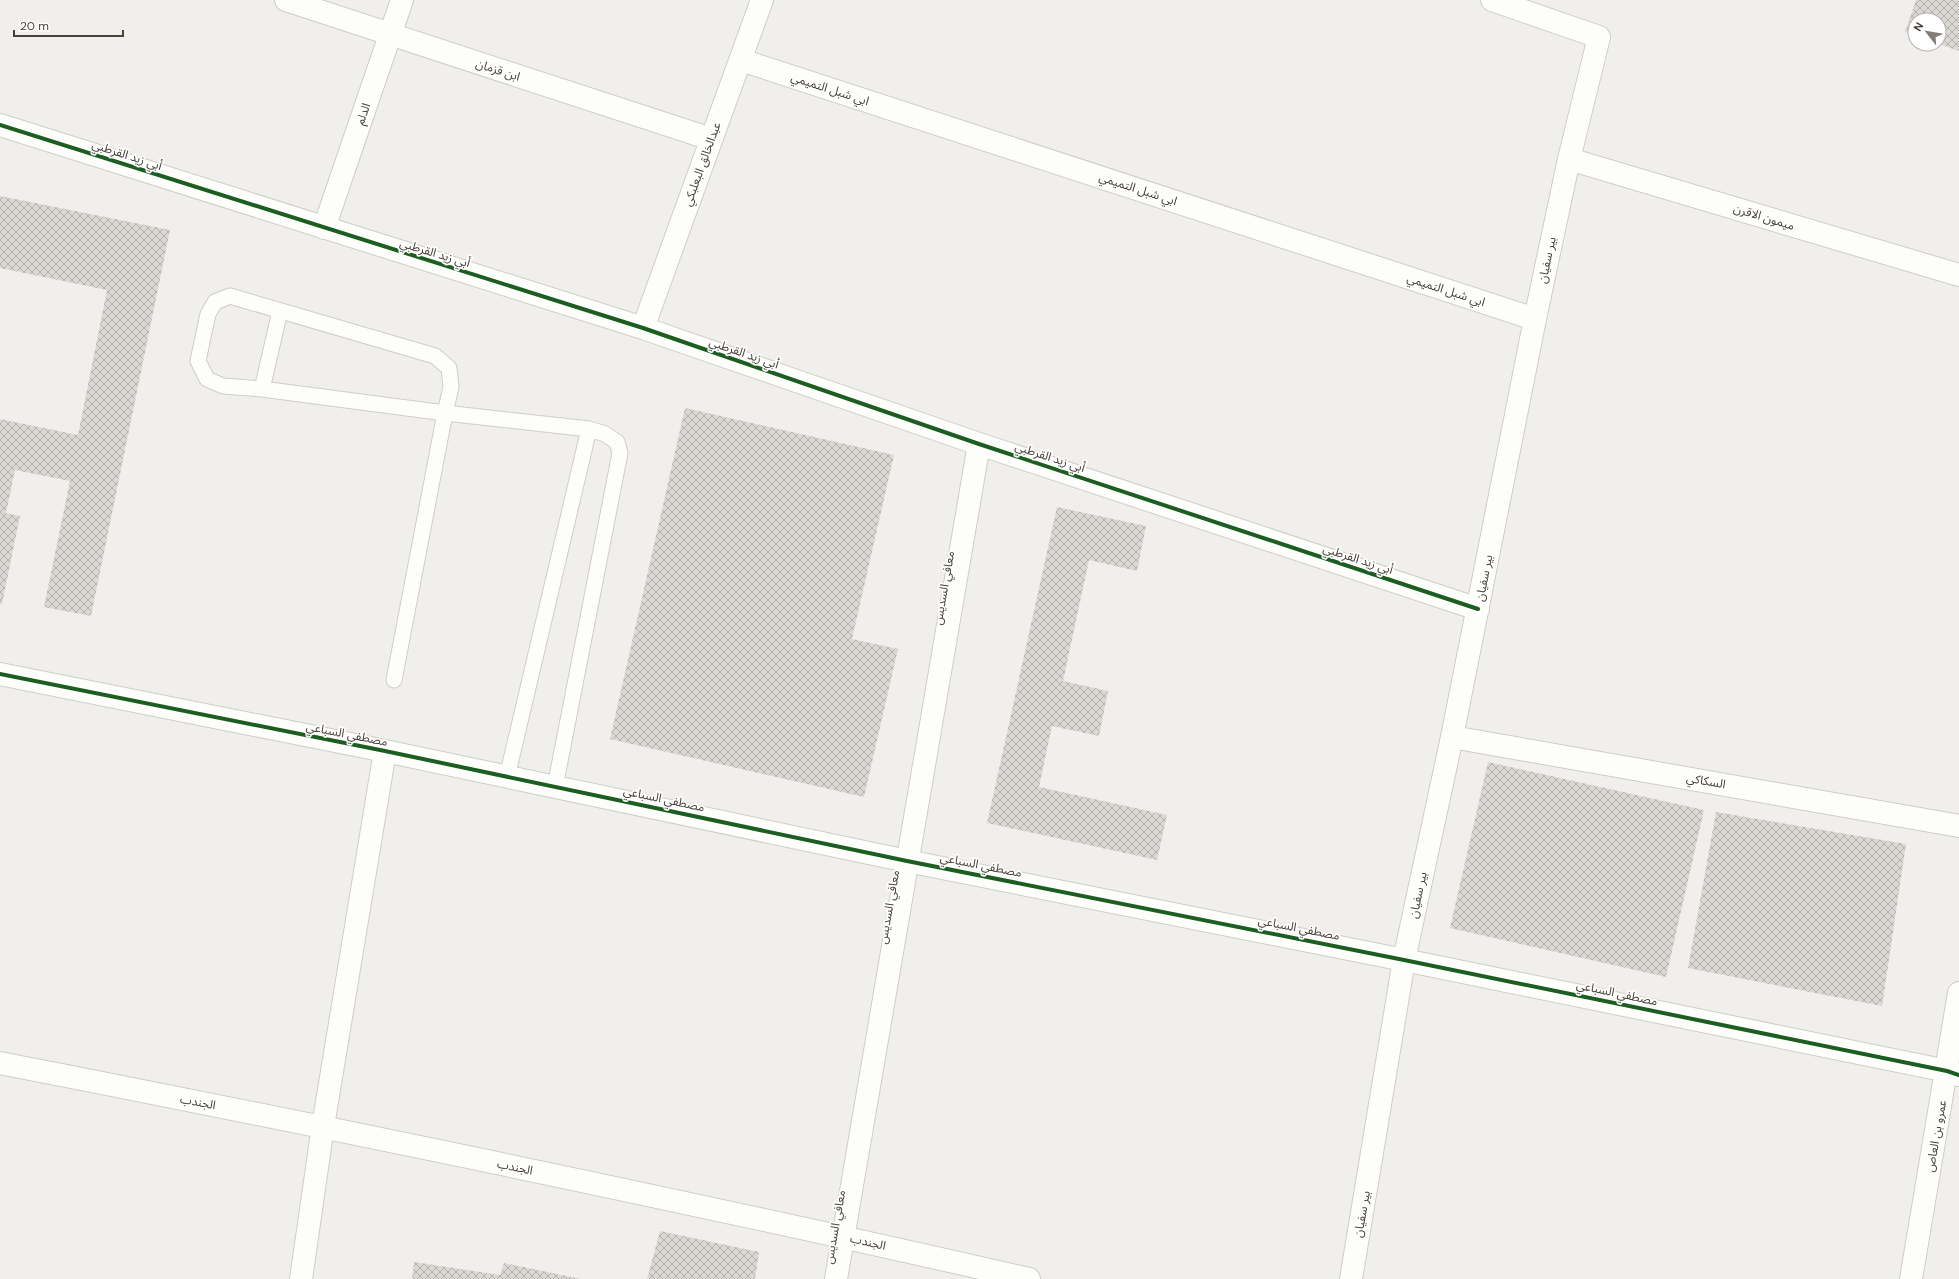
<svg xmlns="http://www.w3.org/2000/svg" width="1959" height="1279" font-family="'DM Sans','Noto Sans Arabic',sans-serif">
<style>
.building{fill:url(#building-cross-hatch)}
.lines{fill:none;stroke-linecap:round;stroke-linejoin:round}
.lane-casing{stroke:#cfcdc9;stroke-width:17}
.street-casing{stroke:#cfcdc9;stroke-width:24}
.lane{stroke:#fdfdfc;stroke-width:15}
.street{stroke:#fdfdfc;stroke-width:22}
.cycleway-casing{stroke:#fff;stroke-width:6}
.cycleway{stroke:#1b5e20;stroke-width:4}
.labels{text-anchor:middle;stroke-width:3.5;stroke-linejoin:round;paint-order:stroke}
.street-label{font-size:12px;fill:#474138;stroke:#fff}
</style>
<defs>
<pattern id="building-cross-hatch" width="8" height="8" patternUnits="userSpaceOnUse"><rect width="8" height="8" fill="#dbd8d4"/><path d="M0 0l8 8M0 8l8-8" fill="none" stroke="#b3b1ad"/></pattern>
</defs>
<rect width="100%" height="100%" fill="#f1efec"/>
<path class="building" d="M1916 0H1959V51L1939 44V20H1915V36L1905 32Z
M0 196 170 230 91 616 44 607 70 481 15 470 6 513 20 516 2 604H0V419L78 435 107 290 0 268Z
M685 408 894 455 852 639 898 649 864 797 610 739Z
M1057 507 1146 526 1137 571 1089 560 1063 681 1108 691 1099 736 1052 726 1039 787 1167 815 1157 860 987 823Z
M1488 762 1704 810 1666 977 1450 928Z
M1716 812 1906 844 1882 1006 1688 968Z
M660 1231 759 1252 755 1279H647Z
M414 1262 500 1275 504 1263 581 1279H412Z"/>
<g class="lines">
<g class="lane-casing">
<path id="lane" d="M230 296 435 356 449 368 451 387 445 413 262 389 223 386 207 379 198 361 208 314 215 302Z
M262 389 280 311
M394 680 445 413 589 429 507 777
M555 787 620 453 617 442 605 434 589 429"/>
</g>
<g class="street-casing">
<path id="street" d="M286 0 711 139
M741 60 1535 319
M0 125 643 328 979 444 1478 609
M1569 159 1959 275
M324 228 402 0
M643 328 762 0
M0 674 385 751 907 861 1404 960 1947 1071 1959 1075
M1452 737 1959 826
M0 1063C344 1130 687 1201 1029 1279
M301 1279 323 1126 385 751
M836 1279 979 444
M1351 1279 1404 960 1452 737 1535 319 1569 159 1599 37 1492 0
M1911 1279 1959 993"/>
</g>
<use href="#lane" class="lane"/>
<use href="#street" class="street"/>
<g class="cycleway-casing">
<path id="cycleway" d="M0 125 643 328 979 444 1478 609
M0 674 385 751 907 861 1404 960 1947 1071 1959 1075"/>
</g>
<use href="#cycleway" class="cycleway"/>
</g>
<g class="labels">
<g class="street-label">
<text transform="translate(498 70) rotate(18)" y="4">ابن قزمان</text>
<text transform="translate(830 89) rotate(18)" y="4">ابي شبل التميمي</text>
<text transform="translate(363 114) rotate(-71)" y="4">الدلم</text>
<text transform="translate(127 155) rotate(18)" y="4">أبي زيد القرطبي</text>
<text transform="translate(702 164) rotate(-70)" y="4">عبدالخالق البعلبكي</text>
<text transform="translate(1138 189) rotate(18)" y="4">ابي شبل التميمي</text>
<text transform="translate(1764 217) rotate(17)" y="4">ميمون الاقرن</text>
<text transform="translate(435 253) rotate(17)" y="4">أبي زيد القرطبي</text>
<text transform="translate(1547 260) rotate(-78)" y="4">بير سفيان</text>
<text transform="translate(1446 290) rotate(18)" y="4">ابي شبل التميمي</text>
<text transform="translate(744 353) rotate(19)" y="4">أبي زيد القرطبي</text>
<text transform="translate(1050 457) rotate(18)" y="4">أبي زيد القرطبي</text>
<text transform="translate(1358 559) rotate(18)" y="4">أبي زيد القرطبي</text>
<text transform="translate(1484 578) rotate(-79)" y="4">بير سفيان</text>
<text transform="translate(944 588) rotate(-80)" y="4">معافي السديس</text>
<text transform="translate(347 734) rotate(11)" y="4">مصطفي السباعي</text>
<text transform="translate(1706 781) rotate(10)" y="4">السكاكي</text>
<text transform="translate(664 799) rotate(12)" y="4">مصطفي السباعي</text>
<text transform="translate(981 865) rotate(11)" y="4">مصطفي السباعي</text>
<text transform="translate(1418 895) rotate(-78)" y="4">بير سفيان</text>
<text transform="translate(889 907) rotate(-80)" y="4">معافي السديس</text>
<text transform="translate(1299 928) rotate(11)" y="4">مصطفي السباعي</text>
<text transform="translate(1617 993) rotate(12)" y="4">مصطفي السباعي</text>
<text transform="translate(198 1102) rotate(11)" y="4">الجندب</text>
<text transform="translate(1936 1136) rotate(-80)" y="4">عمرو بن العاص</text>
<text transform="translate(515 1167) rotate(12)" y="4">الجندب</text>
<text transform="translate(1362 1214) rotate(-80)" y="4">بير سفيان</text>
<text transform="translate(835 1227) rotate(-80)" y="4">معافي السديس</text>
<text transform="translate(868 1242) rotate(13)" y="4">الجندب</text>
</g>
</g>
<g transform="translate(1927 32) rotate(301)"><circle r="19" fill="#ffffff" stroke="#b5b3af"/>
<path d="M0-3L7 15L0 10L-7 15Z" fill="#827e77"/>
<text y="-6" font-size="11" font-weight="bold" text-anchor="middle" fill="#474138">N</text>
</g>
<path d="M14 30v6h109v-6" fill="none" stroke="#474138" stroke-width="2"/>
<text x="20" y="30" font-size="12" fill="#474138" stroke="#ffffff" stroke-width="3" paint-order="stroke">20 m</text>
</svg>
